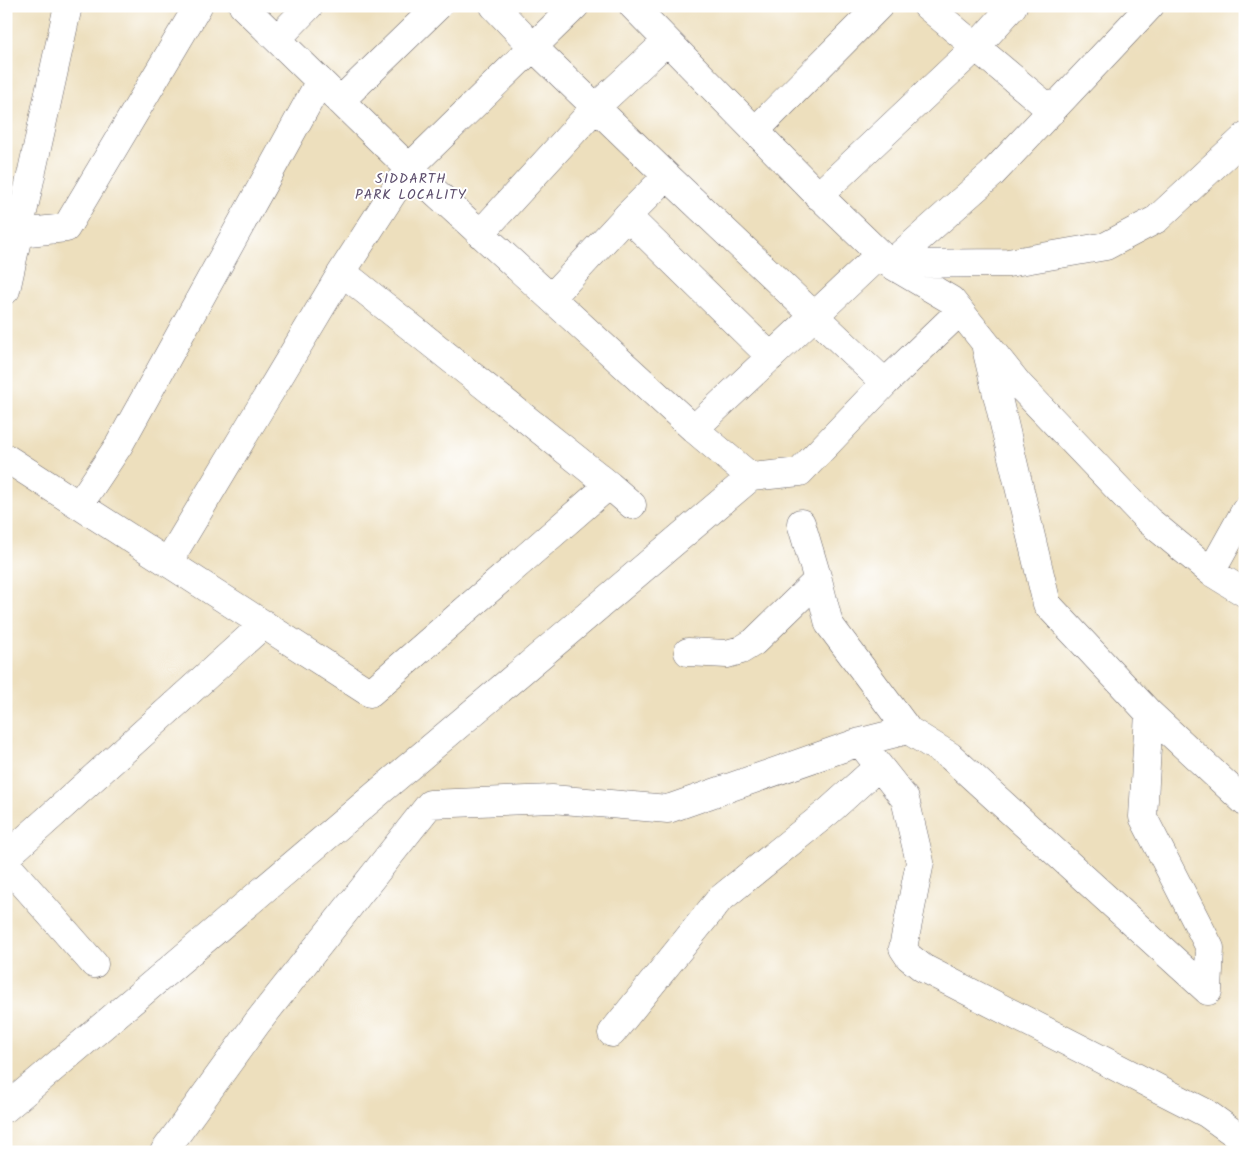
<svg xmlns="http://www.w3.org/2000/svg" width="1251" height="1158" font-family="Kalam,sans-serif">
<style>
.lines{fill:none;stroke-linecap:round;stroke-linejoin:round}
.minor-casing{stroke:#696468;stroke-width:29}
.minor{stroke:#fff;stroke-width:28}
.labels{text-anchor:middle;stroke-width:4;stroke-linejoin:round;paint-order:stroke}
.neighbourhood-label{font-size:14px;letter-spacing:1px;fill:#5d4e6d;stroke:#fff}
</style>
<rect width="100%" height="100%" fill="#fff"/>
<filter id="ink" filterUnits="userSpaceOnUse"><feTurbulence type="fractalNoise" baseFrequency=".02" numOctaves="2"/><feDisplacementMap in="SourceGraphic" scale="10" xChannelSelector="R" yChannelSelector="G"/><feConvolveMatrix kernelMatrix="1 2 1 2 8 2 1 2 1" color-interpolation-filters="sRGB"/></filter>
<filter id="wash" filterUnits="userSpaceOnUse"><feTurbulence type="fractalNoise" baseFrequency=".0096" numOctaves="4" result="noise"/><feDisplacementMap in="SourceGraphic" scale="20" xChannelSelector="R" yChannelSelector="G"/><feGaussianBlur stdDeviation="1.12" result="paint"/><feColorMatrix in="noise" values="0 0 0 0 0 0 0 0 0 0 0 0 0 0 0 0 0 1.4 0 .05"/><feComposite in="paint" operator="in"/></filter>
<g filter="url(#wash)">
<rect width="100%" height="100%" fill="#eddfbd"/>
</g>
<g filter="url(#ink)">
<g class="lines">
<g class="minor-casing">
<path id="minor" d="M243 6 409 168 694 429 880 254
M494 6 533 47 667 176 885 383
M633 6 812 189 890 264 951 300 1019 385 1148 520 1211 572 1245 593
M927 6 1052 111
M1150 6 992 174 890 264 1008 263 1106 246 1157 219 1245 137
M277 39 309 6
M340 101 438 6
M755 131 879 6
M818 196 976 47 1013 6
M627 216 771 357
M19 233 66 228 198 6
M480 234 596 107 667 41
M342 272 609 485 632 505
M6 290 68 6
M551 298 627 216 667 176
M986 348 1047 604 1149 713 1143 817 1210 948 1208 991
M694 429 751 477 800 472 885 383 960 311
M6 458 370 693 609 485
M79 505 119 445 320 81
M801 523 818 580 829 624 908 730
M168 562 342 272 409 168 575 6
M1211 572 1245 511
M688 652 727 654 741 650 754 642 818 580
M1149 713 1245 802
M860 742 905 799 920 862 903 948 909 957 923 968 1206 1113 1245 1141
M6 857 264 624
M6 864 94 964
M612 1033 719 900 829 811 879 766
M6 1108 751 477
M164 1152 257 1023 430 804 552 799 668 809 857 743 908 730 950 756 1208 991"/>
</g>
<use href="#minor" class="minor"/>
</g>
</g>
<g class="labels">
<g class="neighbourhood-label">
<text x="411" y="183">SIDDARTH<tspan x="411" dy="16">PARK LOCALITY</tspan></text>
</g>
</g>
<rect width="1251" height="1158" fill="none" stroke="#fff" stroke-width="25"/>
</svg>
